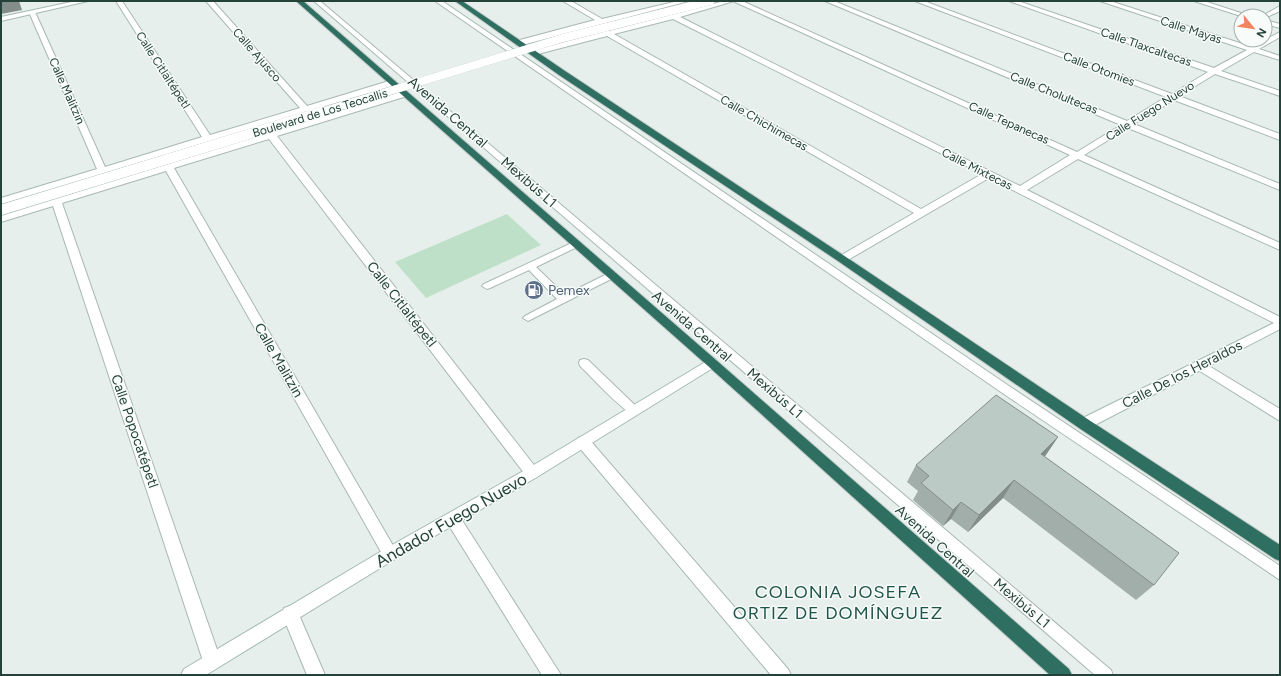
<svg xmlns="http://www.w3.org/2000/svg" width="1281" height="676" font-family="Figtree,sans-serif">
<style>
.green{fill:#bfe0c8}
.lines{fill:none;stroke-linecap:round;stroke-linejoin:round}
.lane-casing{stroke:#a8b8b2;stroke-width:2}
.street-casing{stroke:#a8b8b2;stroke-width:2}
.secondary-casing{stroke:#a4bbb3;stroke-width:2}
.highway-casing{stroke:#c2cac8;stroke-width:2}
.lane{fill:#fff;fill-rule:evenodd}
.street{fill:#fff;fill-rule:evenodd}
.secondary{fill:#fff;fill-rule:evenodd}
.highway{fill:#2f6f62;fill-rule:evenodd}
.secondary-bridge-far1-casing{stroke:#a4bbb3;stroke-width:8;stroke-linecap:butt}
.secondary-bridge-casing{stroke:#a4bbb3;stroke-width:10;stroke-linecap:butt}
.secondary-bridge-far1{stroke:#fff;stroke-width:8}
.secondary-bridge{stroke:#fff;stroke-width:10}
.wall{fill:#a1aea9}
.shaded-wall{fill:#838d89}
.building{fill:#bbcac4;stroke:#838d89}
.labels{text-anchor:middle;stroke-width:3;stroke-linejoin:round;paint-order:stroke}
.far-street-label{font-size:12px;fill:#24423a;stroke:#f7fbf9}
.street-label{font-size:14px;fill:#24423a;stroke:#f7fbf9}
.service-label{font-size:14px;fill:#4e5e75;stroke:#f7fbf9;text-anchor:start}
.near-street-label{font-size:17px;fill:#24423a;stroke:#f7fbf9}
.near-neighbourhood-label{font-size:18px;letter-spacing:1px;fill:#1f5548;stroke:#f7fbf9}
</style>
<rect width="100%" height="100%" fill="#e6efeb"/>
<path class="green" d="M507 214 541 245 426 298 395 262Z"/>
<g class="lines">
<g class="lane-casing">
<path id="lane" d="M314 1H320L1111 670 1113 675H1095Z
M435 1H442L1006 384 1280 566V580L998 390Z
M576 241 579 242 580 244 579 246 536 267 565 295 609 273H615L617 275 615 277 528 321 523 318 525 316 557 299 529 270 490 288 487 289 482 286 484 284Z
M584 359 588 360 640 410 639 413C636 414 636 415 633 414 621 410 591 376 580 366L579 363 580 360Z"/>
</g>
<g class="street-casing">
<path id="street" d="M116 1H122L210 135 300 108 206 1H213L307 106 389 81H395L396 83 395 85 1 204V198L97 169 29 12 30 11 35 12 105 167 202 137Z
M563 1H571L602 19 678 1H689L522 45H516V41L595 20Z
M724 1H742L1077 152 1121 125 825 1H834L1127 121 1166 97 915 1H924L1172 94 1208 72 1009 1H1018L1214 68 1247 50 1100 1H1110L1252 47 1280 32V37L1259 49 1280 56V60L1254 52 1221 71 1280 91V96L1215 74 1179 96 1280 134V140L1174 100 1134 124 1280 184V190L1128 128 1084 155 1280 243V250L1078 159 1027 190 1280 317V326L989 178 846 261H838L837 259 838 257 914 213 607 36 534 55 530 53 531 51 603 32 604 31H609ZM734 1 735 2 1070 155 1020 186 680 17ZM673 19 982 174 921 209 614 34Z
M1194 1H1204L1250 16H1241Z
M1280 6V11L1267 17 1262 16Z
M1265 20 1280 24V28L1265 24Z
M401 92H407L408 94 407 96 277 136 537 469 539 473 537 477 532 479 527 477 269 139 174 168 395 549 398 554 395 559 390 561 385 559 166 171 62 203 221 661 218 667 212 670 206 667 203 661 53 206 1 222V216Z
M1199 360 1280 409V421L1195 368 1193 365 1195 362Z
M583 436 588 438 788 669 791 675H771L578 446 576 442 578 438Z
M453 512 458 514 561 675H542L448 524 446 519 448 514Z
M290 606 296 608 325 675H307L282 614 284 608Z"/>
</g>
<g class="secondary-casing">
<path id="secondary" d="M76 1H88L1 21V17Z
M302 107 317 108 324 117 317 124H311L310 122 315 117 311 112 302 111 301 109Z
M1280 320V329L1089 428 1084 429 1079 428 1077 424 1079 420Z
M712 358 716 360 718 363 716 366 537 477 395 559 206 675H181L184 669 385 549 527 469Z"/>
</g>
<g class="highway-casing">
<path id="highway" d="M296 1H303L716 360 1069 669 1072 675H1050L708 366Z
M455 1H462L565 71 846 257 1089 420 1280 545V561L1275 559 1079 428 838 261 559 75Z"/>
</g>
<use href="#lane" class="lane"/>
<use href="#street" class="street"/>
<use href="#secondary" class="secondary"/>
<use href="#highway" class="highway"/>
<g class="secondary-bridge-far1-casing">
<path id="secondary-bridge-far1" d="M318 113 563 38 710 1"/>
</g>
<g class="secondary-bridge-casing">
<path id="secondary-bridge" d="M1 210 321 112"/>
</g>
<use href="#secondary-bridge-far1" class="secondary-bridge-far1"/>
<use href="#secondary-bridge" class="secondary-bridge"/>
</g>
<path class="wall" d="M1058 437 1044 457 1154 585 1136 600 1003 498 968 532 951 519 943 526 913 500 918 491 907 482 916 465Z"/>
<path class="shaded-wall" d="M8 1H19L22 10 1 14V2Z
M1058 437 1046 455 1029 472 1041 454Z
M1014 480 1003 498 968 532 979 515Z
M961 502 951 519 943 526 953 510Z"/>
<path class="building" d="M1 1H8L1 2Z
M996 395 1058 437 1041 454 1179 553 1154 585 1014 480 979 515 961 502 953 510 921 483 929 476 916 465Z"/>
<defs>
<g id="fuel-disc" transform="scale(1)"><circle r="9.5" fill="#5c6f8a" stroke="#f7fbf9"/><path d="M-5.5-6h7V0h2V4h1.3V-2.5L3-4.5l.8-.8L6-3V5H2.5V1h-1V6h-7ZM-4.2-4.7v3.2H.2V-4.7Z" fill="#fff"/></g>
</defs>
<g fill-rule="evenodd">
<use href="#fuel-disc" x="534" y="290"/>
</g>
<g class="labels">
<g class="far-street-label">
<text transform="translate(1191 30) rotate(18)" y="4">Calle Mayas</text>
<text transform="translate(1146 47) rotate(19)" y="4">Calle Tlaxcaltecas</text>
<text transform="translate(257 55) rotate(49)" y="4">Calle Ajusco</text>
<text transform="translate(1099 69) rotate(21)" y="4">Calle Otomies</text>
<text transform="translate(163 70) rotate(57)" y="4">Calle Citlaltépetl</text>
<text transform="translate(67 91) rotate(66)" y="4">Calle Malitzin</text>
<text transform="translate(1054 93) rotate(22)" y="4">Calle Cholultecas</text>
<text transform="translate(1150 111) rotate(-32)" y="4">Calle Fuego Nuevo</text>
<text transform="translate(320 113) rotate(-17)" y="4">Boulevard de Los Teocallis</text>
<text transform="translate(764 123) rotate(30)" y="4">Calle Chichimecas</text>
<text transform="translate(1009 123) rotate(24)" y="4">Calle Tepanecas</text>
<text transform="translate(977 169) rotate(27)" y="4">Calle Mixtecas</text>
</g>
<g class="street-label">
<text transform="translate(448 112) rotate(41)" y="5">Avenida Central</text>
<text transform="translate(529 182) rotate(41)" y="5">Mexibús L1</text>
<text transform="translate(402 304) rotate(52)" y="5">Calle Citlaltépetl</text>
<text transform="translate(692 326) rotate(41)" y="5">Avenida Central</text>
<text transform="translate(279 360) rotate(60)" y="5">Calle Malitzin</text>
<text transform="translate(1182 374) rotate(-27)" y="5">Calle De los Heraldos</text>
<text transform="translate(775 393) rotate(41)" y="5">Mexibús L1</text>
<text transform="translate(135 431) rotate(71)" y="5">Calle Popocatépetl</text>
<text transform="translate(935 541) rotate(42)" y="5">Avenida Central</text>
<text transform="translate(1022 603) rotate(40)" y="5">Mexibús L1</text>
</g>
<g class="service-label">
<text x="548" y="295">Pemex</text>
</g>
<g class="near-street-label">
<text transform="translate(451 520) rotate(-30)" y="6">Andador Fuego Nuevo</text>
</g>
<g class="near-neighbourhood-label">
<text x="838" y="598">COLONIA JOSEFA<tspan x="838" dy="21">ORTIZ DE DOMÍNGUEZ</tspan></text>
</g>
</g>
<rect width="1281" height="676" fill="none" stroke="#24423a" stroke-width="4"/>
<g transform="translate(1253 28) rotate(120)"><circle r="19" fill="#f7fbf9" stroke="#a3b1ad"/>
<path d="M0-3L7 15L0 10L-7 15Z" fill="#f4845f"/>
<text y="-6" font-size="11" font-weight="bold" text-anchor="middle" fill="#24423a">N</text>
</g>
</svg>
